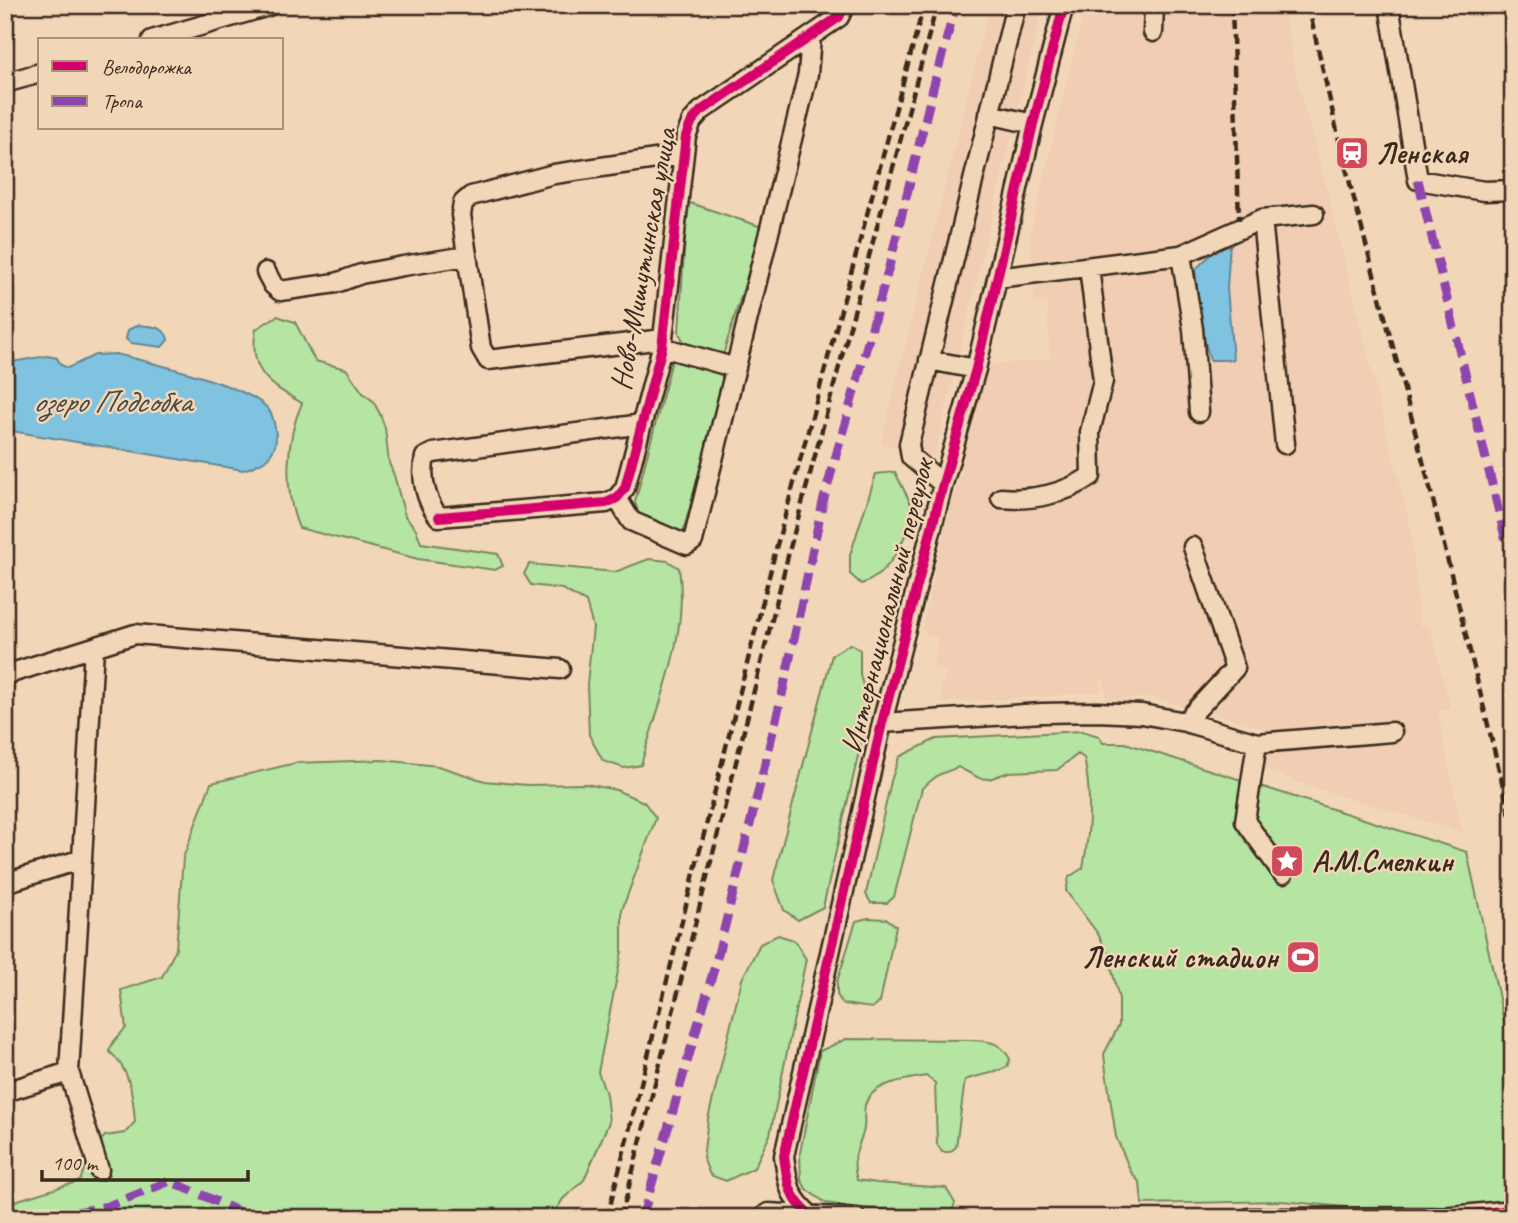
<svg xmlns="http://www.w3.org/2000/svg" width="1518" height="1223" font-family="Caveat,sans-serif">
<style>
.built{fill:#f0cdb3}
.green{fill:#b6e4a2;stroke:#788760;stroke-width:2}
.water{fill:#7fc3e0;stroke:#648692;stroke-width:2}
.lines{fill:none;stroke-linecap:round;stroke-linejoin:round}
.minor-casing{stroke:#3b2a1e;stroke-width:23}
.minor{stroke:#f1d7b8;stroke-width:18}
.rail{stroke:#3b2a1e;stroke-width:4.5;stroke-dasharray:10 5;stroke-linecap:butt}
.quiet{stroke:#8e44ad;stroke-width:9;stroke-dasharray:18 9;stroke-linecap:butt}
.cycleway-casing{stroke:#f1d7b8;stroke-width:15}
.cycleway{stroke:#d6006c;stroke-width:10}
.labels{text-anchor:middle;stroke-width:5;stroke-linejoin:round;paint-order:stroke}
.poi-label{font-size:30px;font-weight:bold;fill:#3b2a1e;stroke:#f1d7b8;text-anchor:start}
.street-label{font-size:30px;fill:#3b2a1e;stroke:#f1d7b8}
.water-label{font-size:32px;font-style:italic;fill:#494945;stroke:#f1d7b8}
</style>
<rect width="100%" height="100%" fill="#f1d7b8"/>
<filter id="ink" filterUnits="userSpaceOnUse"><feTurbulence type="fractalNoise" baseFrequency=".0143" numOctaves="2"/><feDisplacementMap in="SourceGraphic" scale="14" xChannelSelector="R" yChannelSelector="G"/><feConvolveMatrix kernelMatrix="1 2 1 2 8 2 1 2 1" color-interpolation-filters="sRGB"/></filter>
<g filter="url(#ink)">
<path class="built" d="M990 5H1043L934 457 881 444Z
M1085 5H1283L1298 84 1324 178 1411 530 1420 626H1430L1450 708 1438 712 1462 832 1308 786 1261 767 1270 730 1202 710 1147 697 1106 700 1104 680 1100 681 1101 692 942 703 941 688 946 671 933 668 938 638 928 635 922 630 941 545 988 365 1050 359 1047 301 1035 303 1030 236Z"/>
<path class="green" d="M687 202 762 227 723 355 711 357 686 346 679 333Z
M277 316 295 322 315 361 346 369 363 393 373 401 380 414 385 428 389 463 394 475 405 516 416 529 421 543 498 554 503 566 495 570 418 559 299 528C283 491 286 439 302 403 268 384 248 371 256 329Z
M685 359 721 371 723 385 683 532 675 533 639 515 635 502 672 360Z
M895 472 915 512C904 539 891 575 861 584L850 574V555L876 474Z
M649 559 668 561 679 568C689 635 659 701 641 765L624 768 603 761 589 735 587 684 593 627 586 602 562 589 531 585 524 574 529 564 615 572Z
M850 644 860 650V674L869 709 823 907 798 920 784 910 773 880 832 655Z
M1082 731 1099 736 1103 743H1125L1467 852 1513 1063V1195L1498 1203 1401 1212 1281 1201 1142 1204 1140 1183 1131 1172 1116 1137 1106 1071 1104 1054 1119 1025V999L1108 953 1098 934 1066 891 1069 877 1083 868C1090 832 1092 795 1084 758L1078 754 1057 770 1009 772 989 779 979 778 958 767 938 775 922 788 894 897 887 903H871L866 894 891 781 899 757 936 739Z
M382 760 438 766 485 781 527 785 586 784 616 790 644 802 656 818 622 910V951L598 1072 606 1094 609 1122 584 1180 563 1199 553 1215 554 1218H5V1204L80 1181 90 1152 105 1136 125 1133 135 1122C133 1096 131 1070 109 1051L114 1041 126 1028 121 990 162 977 176 949 183 858 211 783 296 763Z
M868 918 887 919 896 926 880 1002 872 1008 843 1004 837 995V982L856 921Z
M778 935 794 940 806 959 770 1135 754 1168 726 1181 710 1175 703 1158 708 1119 742 979 760 944Z
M846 1039 973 1040C991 1042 1001 1042 1010 1059L1007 1067C993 1074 979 1075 965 1080L956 1147 950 1152H942L937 1144 935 1083 926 1076C906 1080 872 1082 865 1105 863 1115 866 1124 863 1133 857 1150 851 1161 857 1180L877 1183 946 1188 955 1203 951 1215 851 1207 826 1203 807 1190 801 1180 800 1153 820 1051Z"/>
<path class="water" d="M1223 242H1230L1227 288 1233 360H1210L1202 331 1195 270Z
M138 325C151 327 165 325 168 340L162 347 131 343 126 339 128 330Z
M116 354C148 362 249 385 268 409 274 416 276 431 276 440 274 459 259 465 243 470L5 430V363L47 356 57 358 61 365 68 368 95 355Z"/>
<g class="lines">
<g class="minor-casing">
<path id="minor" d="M1389 5 1418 180 1484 191 1513 190
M1153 32 1154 5
M152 40 272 5
M5 83 40 73
M989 114 1033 124
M1262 219 1285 444
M1181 255 1262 219 1314 214
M266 272 273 285 280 291 336 283 361 274 403 266 467 256
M997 278 1181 255 1193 329 1199 412
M663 339 488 360 481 348 461 215 463 203 471 196 554 174 683 155
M662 347 736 368
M929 360 976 369
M642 424 433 453 425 457C420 478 426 501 439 517L606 503 617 498 625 488 662 347 686 136 692 121 701 111 839 17 845 5
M943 484 911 457 909 444 1016 5
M617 498 631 521 687 545 693 541 808 74 811 37
M1001 498C1032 501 1065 494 1091 476L1090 432 1103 381 1089 267
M94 647 135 634 560 669
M5 675 94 647 82 859
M1185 722 1235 668 1193 547
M882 723 1042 713 1097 712 1142 714 1185 722 1257 743 1392 732
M1257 743 1245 821 1283 874
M5 883 82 859 69 1072 5 1092
M69 1072 99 1170
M810 1215C788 1196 788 1184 784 1156L882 723 943 484 976 369 1033 124 1064 5
M762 1218 768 1213 856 1218
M1249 1218 1442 1217 1513 1210"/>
</g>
<use href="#minor" class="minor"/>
<path class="rail" d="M1232 5 1239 220
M1308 5 1342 153 1430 488 1513 827
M607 1218 777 545 924 5
M621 1218 790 548 937 5"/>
<path class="quiet" d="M1418 180 1513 570
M48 1218 108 1206 170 1181 254 1218
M642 1218 716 962 782 695 823 502 889 267 934 84 956 5"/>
<g class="cycleway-casing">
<path id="cycleway" d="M439 517 606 503 617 498 625 488 662 347 686 136 692 121 701 111 839 17 845 5
M810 1215C788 1196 788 1184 784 1156L882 723 943 484 976 369 1033 124 1064 5
M1249 1218 1442 1217 1513 1210"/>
</g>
<use href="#cycleway" class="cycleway"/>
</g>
</g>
<defs>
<g id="station-square" transform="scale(1.75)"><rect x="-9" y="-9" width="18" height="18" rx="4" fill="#d1495b" stroke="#f1d7b8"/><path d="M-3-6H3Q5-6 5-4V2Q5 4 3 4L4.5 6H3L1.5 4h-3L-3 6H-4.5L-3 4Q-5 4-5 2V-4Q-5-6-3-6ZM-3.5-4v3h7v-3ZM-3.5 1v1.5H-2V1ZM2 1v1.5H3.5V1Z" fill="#fff"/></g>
<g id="sight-square" transform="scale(1.75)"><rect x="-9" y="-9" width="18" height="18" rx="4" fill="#d1495b" stroke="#f1d7b8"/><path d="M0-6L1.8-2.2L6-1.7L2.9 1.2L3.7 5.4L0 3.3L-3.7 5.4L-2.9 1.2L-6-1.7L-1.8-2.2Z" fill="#fff"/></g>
<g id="stadium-square" transform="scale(1.75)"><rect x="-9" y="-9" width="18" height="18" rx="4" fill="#d1495b" stroke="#f1d7b8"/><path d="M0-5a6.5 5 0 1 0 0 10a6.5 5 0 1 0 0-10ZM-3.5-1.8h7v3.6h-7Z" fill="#fff"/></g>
</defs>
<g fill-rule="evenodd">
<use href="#station-square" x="1352" y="153"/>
<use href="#sight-square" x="1287" y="861"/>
<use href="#stadium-square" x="1303" y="957"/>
</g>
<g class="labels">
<g class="poi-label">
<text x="1376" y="163">Ленская</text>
<text x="1312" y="871">А.М.Смелкин</text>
<text x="1278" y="967" text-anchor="end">Ленский стадион</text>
</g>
<g class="street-label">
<text transform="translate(643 259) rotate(-80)" y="10">Ново-Мишутинская улица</text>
<text transform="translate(887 606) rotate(-76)" y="10">Интернациональный переулок</text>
</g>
<g class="water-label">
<text x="112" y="412">озеро Подсобка</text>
</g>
</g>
<rect width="1518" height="1223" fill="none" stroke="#f1d7b8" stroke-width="28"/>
<rect x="14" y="14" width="1490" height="1195" fill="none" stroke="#3b2a1e" stroke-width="2.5" filter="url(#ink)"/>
<rect x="38" y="38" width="245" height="91" fill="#f1d7b8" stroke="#a8927a" stroke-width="2"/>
<rect x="52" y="61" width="35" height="10" fill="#d6006c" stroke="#a8927a" stroke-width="2"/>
<text x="102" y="74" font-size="21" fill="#3b2a1e">Велодорожка</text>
<rect x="52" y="96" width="35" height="10" fill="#8e44ad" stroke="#a8927a" stroke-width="2"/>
<text x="102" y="108" font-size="21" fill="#3b2a1e">Тропа</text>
<path d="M42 1170v10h206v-10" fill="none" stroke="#3b2a1e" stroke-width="3.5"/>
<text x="52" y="1170" font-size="21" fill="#3b2a1e" stroke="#f1d7b8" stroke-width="5" paint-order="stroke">100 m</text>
</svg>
